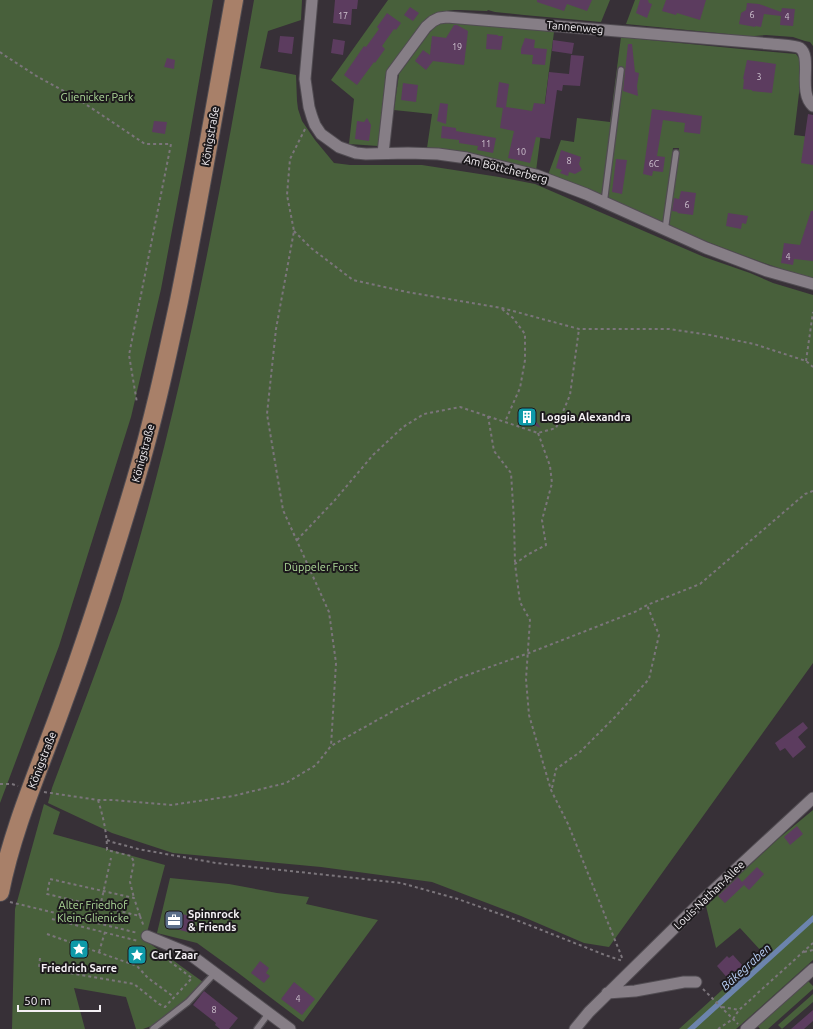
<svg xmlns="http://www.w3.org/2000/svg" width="813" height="1029" font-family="Ubuntu,sans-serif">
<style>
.green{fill:#48603b}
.water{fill:#6c84ad}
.building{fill:#5c3c5f}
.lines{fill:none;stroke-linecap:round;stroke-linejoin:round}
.lane-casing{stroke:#514c52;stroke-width:8}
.street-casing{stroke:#514c52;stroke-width:13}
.primary-casing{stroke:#514c52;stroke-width:20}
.path{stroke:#7b757b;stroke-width:2;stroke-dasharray:3 3;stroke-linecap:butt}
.lane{stroke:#867e86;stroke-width:5.5}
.street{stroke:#867e86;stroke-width:11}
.primary{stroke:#a88069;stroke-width:18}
.labels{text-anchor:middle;stroke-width:4;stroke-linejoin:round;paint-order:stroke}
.number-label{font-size:9px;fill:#cec3cf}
.street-label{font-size:11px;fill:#f4f0f4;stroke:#1c191c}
.park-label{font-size:11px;fill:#afdb99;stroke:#1c191c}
.poi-label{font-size:11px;font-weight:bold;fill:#f4f0f4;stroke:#1c191c;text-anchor:start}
.water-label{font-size:12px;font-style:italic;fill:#b9d0f7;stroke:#1c191c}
</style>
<rect width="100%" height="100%" fill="#373037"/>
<path class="green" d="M0 0H213L186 156 161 289 131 417 59 646 0 803Z
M254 0H302L301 20 268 31 260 68 296 75 297 101 298 109 302 121 315 140 334 163 350 165H422L499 177 535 184 704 257 750 273 773 283 813 295V663L609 947 584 943 521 916 432 882 321 867 173 853 112 833 48 803 52 788C71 737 91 686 109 635 115 619 121 604 125 588 184 396 219 198 254 0Z
M388 0H610L601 22 524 15 495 12 488 10 487 11C467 11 438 5 423 23L389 69 379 145 378 146 349 144 354 99 331 80Z
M635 0H813V46L810 42 805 41 793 37 766 35 742 37 728 34 626 24Z
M444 21 481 26 485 25 554 32 536 171 528 167 465 153 427 148 432 114 394 110 399 74 433 28Z
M621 37C679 43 738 49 796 54L801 61 800 85 794 135 811 137 813 143V279C764 264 716 246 669 226L679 148H673L664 224 629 209 601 195 548 175 561 140 574 142 577 118 610 122Z
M44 804 60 812 53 834 165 865 145 940 203 982 184 1001 154 1025 143 1029H136L126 997 74 988 85 1029H12L15 909Z
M813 810V960L736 1029H679L763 953 740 928 716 948 706 906 778 839Z
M170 878 229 884 277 893 309 897 306 904 378 920 303 1022 237 972 197 943 157 933Z
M807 980 813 986V989L768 1029H760L757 1025Z
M813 994V1002L782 1029 778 1025Z"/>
<path class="water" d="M813 915V922L695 1029H687L732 988 730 981 741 971 750 972Z"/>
<path class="building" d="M335 0H358L357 9H352L351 25 333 23Z
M537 0H592L587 11 567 4 564 11 537 2Z
M640 0H648L649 3 652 4 647 18 636 13Z
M666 0H706L700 20 677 13 676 15 662 11Z
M747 3 759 4 781 12 782 8 795 9 793 26 780 25 781 16 764 14 761 27 755 26V27L739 24 741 13 746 10Z
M410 7 419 13 413 21 404 15Z
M387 13 401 23 396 30 394 29 382 46 385 49 375 63 374 62 357 85 344 75 364 46 366 47 379 29 377 27Z
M454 25H457L468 31 464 65 433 61 426 70 415 61 423 50 430 55 432 36 446 38Z
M487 34 498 35V36H503L501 50 486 49Z
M280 36 294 37 292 54 278 52Z
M525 38 535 40 534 48 547 49 545 65 532 64 533 55 521 54V49Z
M333 39 345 41 343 55 331 53Z
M553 40 574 43 572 54 552 51Z
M628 44H632L635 72 639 73 637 86 638 96 623 91Z
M571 55 584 56 580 86 563 85 562 91 557 90 550 139 536 137 530 163 508 158 514 131 500 128 503 108 496 107 499 82 509 84 506 107 532 111 534 103 545 104 549 72 569 74Z
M167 58 175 60 174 69 164 67Z
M747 60 776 64 772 93 752 91V90L743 89 744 79H743Z
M403 83 418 85 416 102 401 100Z
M440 103 448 104 446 124 437 121Z
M652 109 702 116 700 134 684 132 685 123 663 120 657 156 665 157 663 172 653 171 652 176 643 174Z
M808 114 813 115V165L801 163Z
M367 118 371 125 369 141 355 139 357 121 364 122Z
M154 121 167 122 165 134 152 132Z
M442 126 456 128V131L496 138 493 153 477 150 478 146 459 143V140L441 138Z
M561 150 581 157 579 164 582 170 575 174 569 172 568 176 560 173 562 170 556 168Z
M616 159 627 160 622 194 612 192Z
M681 191 696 193 693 215 677 213 678 212 672 211 674 198 679 199Z
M811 211H813V261L794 259 793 265 781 263 784 243 800 245Z
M728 213 748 216 746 224 742 223 741 229 726 226Z
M529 412 541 428 516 418Z
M803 722 808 728 798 737 806 747 793 758 785 748 780 751 775 743Z
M797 826 803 834 790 845 784 837Z
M757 867 764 874 749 890 744 885 725 903 718 896 738 877 742 882Z
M169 911 195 917 191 933 165 926Z
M733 955 743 966 739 969 741 971 730 981 717 966 727 956 729 958Z
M260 961 269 968 266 973 270 976 264 983 251 973Z
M294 982 315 999 302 1015 281 999Z
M204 991 238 1018 229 1029H220L215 1025 216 1023 193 1005Z
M813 1010V1021L804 1029H791Z"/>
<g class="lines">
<g class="lane-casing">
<path id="lane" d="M604 203 621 70
M665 230 676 153
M153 1029 188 1002 215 973
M257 1029 269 1013"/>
</g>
<g class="street-casing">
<path id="street" d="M312 0 305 79 309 107 312 117 315 125 321 134 339 147 356 153 366 154 408 153 438 154 467 158 536 175 586 194 706 248 767 271 813 284
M383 153 392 73 426 27 433 21 439 18 447 17 772 44C779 45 795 45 800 48 813 57 797 92 813 106
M147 936 188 953 290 1029
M607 993 635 991 684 982H696
M575 1029 589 1012 706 897 813 798
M746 1029 813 969"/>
</g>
<g class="primary-casing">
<path id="primary" d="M0 892C13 826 41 765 63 703 90 630 113 556 135 482 153 422 166 362 179 301 199 201 216 101 234 0"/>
</g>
<path class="path" d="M0 52 4 55 38 77 75 97 145 144H171L129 355 137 403
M305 129 290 159 287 195 294 231 276 329 267 414 283 510 329 612 336 663 331 746
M294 231 311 248 353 280 407 292 502 308 579 329H669L710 335 754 344 806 361 813 367
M502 309 513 318 525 334V360L520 388 505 422
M806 361 813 312
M488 416 494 451 511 473 514 520 515 564
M538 433 550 466 552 483 542 520 546 545 527 555 515 564 520 602 530 620 526 679 529 715 551 790 568 824 623 960
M297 540 334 501 373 455 403 427 424 414 460 407 538 433 556 428 570 395 579 329
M0 784H12L18 786
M552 788 556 769 580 752 615 717 649 679 659 635 647 605
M44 792 98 800H114L171 805 233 796 286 783 316 765 331 746 397 709 459 678 529 653 637 611 647 605 700 584 805 494 813 491
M98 800C103 816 107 833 107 850L131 856 134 862 130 882 134 898
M107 840 112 842 138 849 216 863 401 883 458 899 511 918 605 955 623 961
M10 902 138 933
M100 907 111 858
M140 916 134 898 50 879 47 894 140 916 144 927
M52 919 138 941
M47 934 137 966 148 978 174 997
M99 952 105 932
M804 952 813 950
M40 958 39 968 134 984 159 1004 165 1007 192 978 160 954
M703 989 738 1024
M722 1007 739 1010
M718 1029 733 1019 739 1010 813 943"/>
<use href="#lane" class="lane"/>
<use href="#street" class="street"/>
<use href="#primary" class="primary"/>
</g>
<defs>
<g id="building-square" transform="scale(1)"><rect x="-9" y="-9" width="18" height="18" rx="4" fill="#0f9aa8" stroke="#1c191c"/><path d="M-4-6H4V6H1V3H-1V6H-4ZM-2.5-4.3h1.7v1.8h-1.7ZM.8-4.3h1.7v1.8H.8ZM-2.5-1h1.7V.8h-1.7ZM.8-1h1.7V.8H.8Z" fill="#fff"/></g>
<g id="office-square" transform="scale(1)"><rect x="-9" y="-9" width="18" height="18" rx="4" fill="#5c6f8a" stroke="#1c191c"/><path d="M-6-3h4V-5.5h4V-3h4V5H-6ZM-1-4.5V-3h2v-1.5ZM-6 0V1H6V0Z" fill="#fff"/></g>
<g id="sight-square" transform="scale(1)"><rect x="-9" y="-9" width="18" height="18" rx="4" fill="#0f9aa8" stroke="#1c191c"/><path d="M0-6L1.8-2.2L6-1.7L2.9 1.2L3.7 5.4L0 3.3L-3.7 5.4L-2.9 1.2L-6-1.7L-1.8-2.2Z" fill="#fff"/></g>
</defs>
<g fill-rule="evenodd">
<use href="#building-square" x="527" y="417"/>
<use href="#office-square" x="174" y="920"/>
<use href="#sight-square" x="79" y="949"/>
<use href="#sight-square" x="137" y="955"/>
</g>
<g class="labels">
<g class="number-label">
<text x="752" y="18">6</text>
<text x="343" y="19">17</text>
<text x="787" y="20">4</text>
<text x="457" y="50">19</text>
<text x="759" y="80">3</text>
<text x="486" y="147">11</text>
<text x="521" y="155">10</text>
<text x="569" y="164">8</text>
<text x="654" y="167">6C</text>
<text x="687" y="208">6</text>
<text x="788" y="260">4</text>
<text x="298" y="1002">4</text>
<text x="214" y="1013">8</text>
</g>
<g class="street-label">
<text transform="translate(575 27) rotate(5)" y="4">Tannenweg</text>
<text transform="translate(210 136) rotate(-80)" y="4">Königstraße</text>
<text transform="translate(506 169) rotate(14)" y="4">Am Böttcherberg</text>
<text transform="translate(143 453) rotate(-75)" y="4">Königstraße</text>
<text transform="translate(42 760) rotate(-69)" y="4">Königstraße</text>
<text transform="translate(709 895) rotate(-44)" y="4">Louis-Nathan-Allee</text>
</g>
<g class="park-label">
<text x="97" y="101">Glienicker Park</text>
<text x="321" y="571">Düppeler Forst</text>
<text x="93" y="909">Alter Friedhof<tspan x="93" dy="13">Klein-Glienicke</tspan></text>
</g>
<g class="poi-label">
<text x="541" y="421">Loggia Alexandra</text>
<text x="188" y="918">Spinnrock<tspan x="188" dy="13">&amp; Friends</tspan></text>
<text x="151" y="959">Carl Zaar</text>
<text x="79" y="972" text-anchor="middle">Friedrich Sarre</text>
</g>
<g class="water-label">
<text transform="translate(746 967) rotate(-42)" y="4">Bäkegraben</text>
</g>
</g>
<path d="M18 1005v6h82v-6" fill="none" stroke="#f4f0f4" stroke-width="2"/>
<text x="24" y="1005" font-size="12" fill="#f4f0f4" stroke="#1c191c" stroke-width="3" paint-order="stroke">50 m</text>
</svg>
